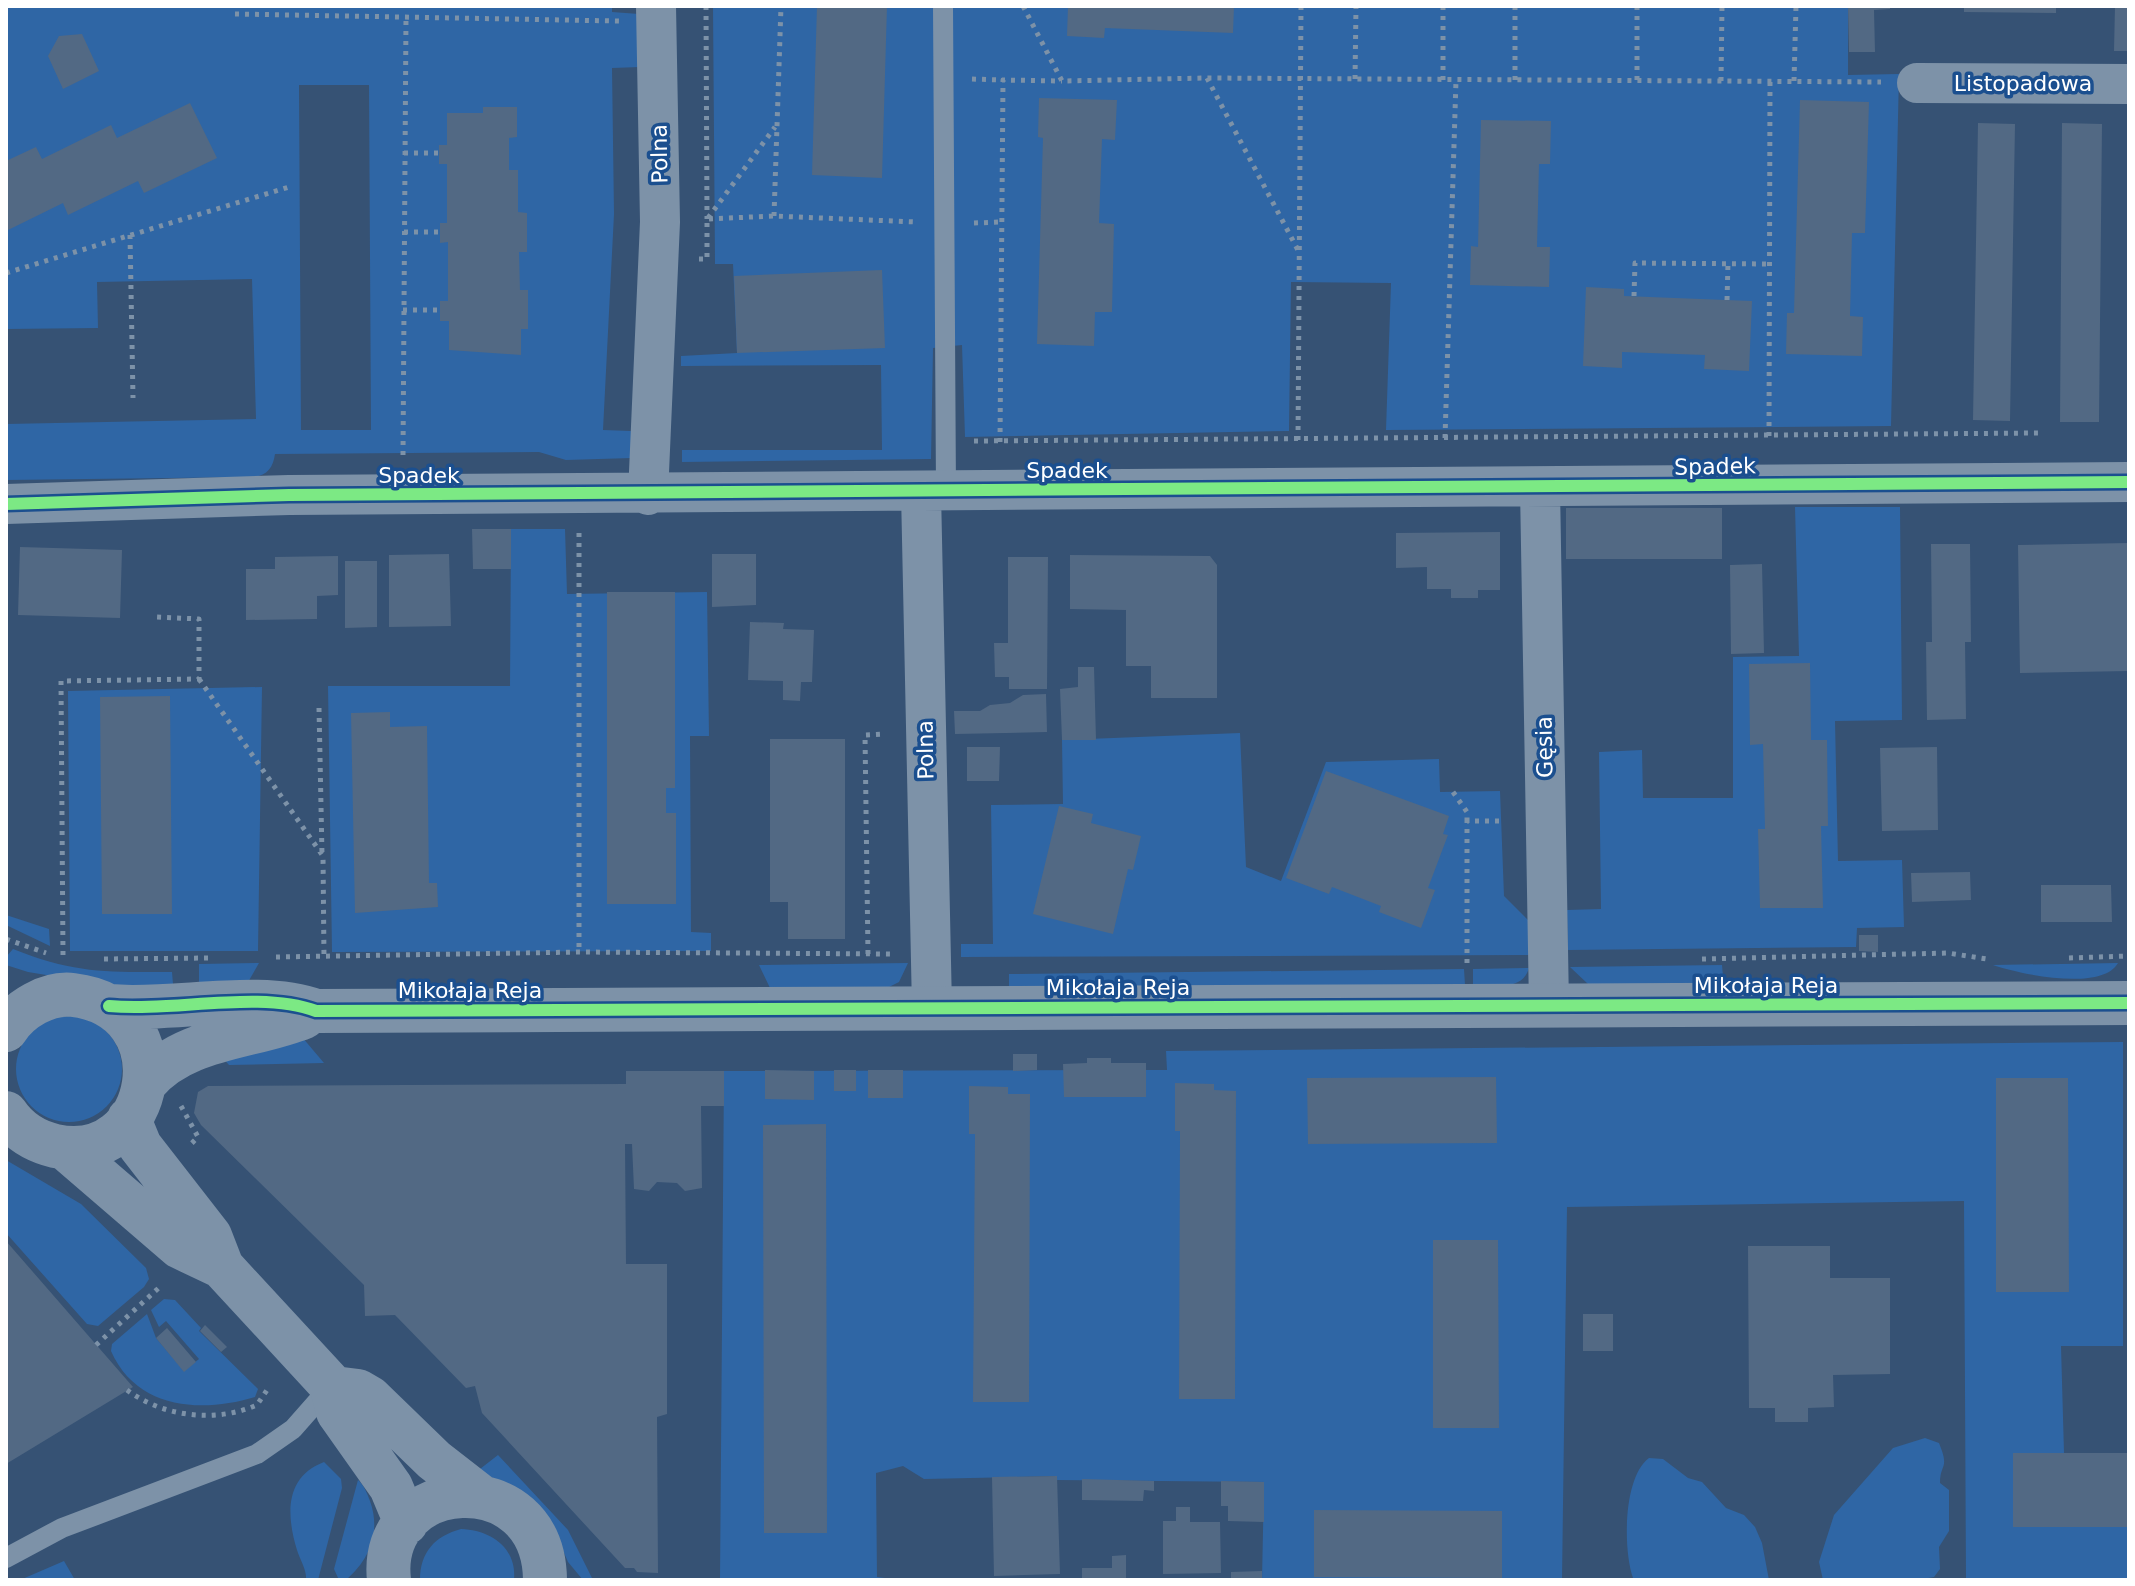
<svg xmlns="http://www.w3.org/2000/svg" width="2135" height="1586" font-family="'DejaVu Sans',sans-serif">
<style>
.green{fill:#2f66a5;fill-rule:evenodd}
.building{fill:#526984}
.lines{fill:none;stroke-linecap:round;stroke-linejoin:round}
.path{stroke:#7d92a8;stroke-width:5;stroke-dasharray:4 6;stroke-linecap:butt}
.service{stroke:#7d92a8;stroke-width:20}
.minor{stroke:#7d92a8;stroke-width:40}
.tertiary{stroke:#7d92a8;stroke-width:44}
.cycleway-casing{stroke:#1b4f8f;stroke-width:17}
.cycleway{stroke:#7ce984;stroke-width:12}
.labels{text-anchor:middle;stroke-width:7;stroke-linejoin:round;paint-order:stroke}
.street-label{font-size:22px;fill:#fff;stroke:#1b4f8f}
</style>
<rect width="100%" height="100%" fill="#365274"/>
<path class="green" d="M6 6H612V12L639 14 640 67 612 68 614 214 603 430 631 431 632 458 566 460 539 452 275 454C273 468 267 476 252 477L6 480V424L256 419 252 279 97 282 98 328 6 329ZM299 85H369L371 430H301Z
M713 6H1848V75L1899 74 1891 426 1386 430 1391 283 1291 282 1289 431 965 437 962 345 933 348 931 459 682 462V450H882L881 365 681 366V356L737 353 733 264H715Z
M1795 507H1900L1902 720 1835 721 1838 861 1902 860 1904 927 1857 928 1856 947 1568 950 1567 910 1601 909 1599 752 1642 750 1643 798H1733V657L1799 656Z
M511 529H565L567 594 707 592 709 736H690L691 932 711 933V951L332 952 328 686H510Z
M262 687 258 951H70L68 691Z
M1240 733 1246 867 1281 881 1326 762 1439 759 1440 792 1500 791 1504 896 1533 925 1532 955 961 957V944H993L991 805 1063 804 1062 740Z
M6 915 49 929 50 946 6 925Z
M13 949C76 974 107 972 172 972L174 996 28 972 6 965V957Z
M259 963 247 984 199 992V964Z
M908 963 899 982 889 987 770 988 759 965Z
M2118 963C2102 992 2019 974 1993 965Z
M1722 965 1723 976 1707 984H1588L1570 967Z
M1529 968C1522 992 1494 985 1473 985V969Z
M1464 969 1465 985 1009 987V974Z
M16 1069a53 53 0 1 1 106 0a53 53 0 1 1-106 0Z
M302 1037 324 1063 229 1065 221 1056Z
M2123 1042V1346H2061L2064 1453H2013V1527H2129V1580H1966L1964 1201 1567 1207 1562 1580H1262L1264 1482 1057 1480V1476L924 1479 903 1466 876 1473 877 1577 901 1580H720L724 1071 1167 1070 1166 1051Z
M6 1160 81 1204 146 1268 149 1279 144 1287 98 1326 87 1324 6 1233Z
M164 1299 175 1300 201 1328 199 1331 258 1389 255 1397C202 1413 137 1410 111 1351L112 1344 147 1314 156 1338 184 1371 199 1359 166 1321 159 1327 151 1310Z
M1925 1438 1939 1443C1950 1470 1940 1463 1940 1483L1949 1490V1531L1939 1547 1940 1569 1934 1577 1917 1580H1823L1819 1562 1834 1515 1893 1448Z
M498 1455 568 1530 593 1580H583L568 1562 551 1523 480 1469Z
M1649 1458 1663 1459 1688 1478 1702 1482 1726 1508 1744 1515 1755 1527 1762 1543 1769 1580 1633 1578C1623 1550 1623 1477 1649 1458Z
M324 1462 341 1479 342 1488 318 1580H306C307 1570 300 1560 297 1550 286 1514 285 1477 324 1462Z
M358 1480C364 1485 367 1493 370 1501 381 1532 370 1559 346 1580H339L334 1569Z
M461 1529C490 1530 517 1547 514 1580H420C420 1552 435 1536 461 1529Z
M64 1561 75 1580H20Z"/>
<path class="building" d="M817 6H887L882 178 812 175Z
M1068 6H1234L1233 33 1105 28 1104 38 1067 36Z
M1848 6H1890V9L1874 10 1875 52H1849Z
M1964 6H2056V13L1964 12Z
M2115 6H2129V51H2114Z
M82 34 99 71 63 89 48 56 59 36Z
M1039 98 1117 100 1115 140 1102 139 1099 223 1114 224 1112 312H1095L1094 346 1037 344 1043 138 1038 137Z
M1800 100 1869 102 1865 233H1852L1850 316 1863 317 1862 356 1786 354 1787 313H1794Z
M190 103 217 158 144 193 138 181 68 215 63 203 6 231V161L36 147 42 159 111 125 117 138Z
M483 107H517V137L509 138V170H518V212L527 213V252H519L520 290H528V329H521V355L449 350V321H440V301H448V242L440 243V223H447V164H439V145H447V113H483Z
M1481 120 1551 121 1550 164H1539L1537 247H1550L1549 287 1470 285 1471 246 1478 247Z
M1978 123 2015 124 2010 421 1973 420Z
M2062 123 2102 124 2099 422H2060Z
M882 270 885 348 737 353 734 276Z
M1586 287 1624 289V296L1752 301 1749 371 1704 369 1705 355 1622 352V368L1583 366Z
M1566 508H1722V559H1566Z
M472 529H511V569H473Z
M1500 532V590H1478V598H1451V589H1427V567L1396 568V533Z
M2129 543V671L2020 673 2018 545Z
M1931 544H1970L1971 642H1965L1966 719 1927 720 1926 642H1932Z
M20 547 122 550 120 618 18 615Z
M449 554 451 626 389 627V555Z
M712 554H756V605L712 607Z
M1070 555 1210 556 1217 565V698H1151V666H1126V610L1070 609Z
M338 556V595L317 596V619L246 620V569H275V557Z
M1008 557H1048L1047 689H1009V677H995L994 643H1008Z
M345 561H377V627L345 628Z
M1762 564 1764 653 1731 654 1730 565Z
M607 592H675V788H666V813H676V904H607Z
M750 622 784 623 783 629 814 630 812 682H801L800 701 783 700V681L748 680Z
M1810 663 1811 740H1827L1828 826H1821L1823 908H1760L1758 829H1765L1763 744 1750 745 1749 664Z
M1078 667H1094L1096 740H1062L1060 689 1078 687Z
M1046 694 1047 732 955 734 954 711H980L990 705 1010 703 1023 695Z
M170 696 172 914H102L100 697Z
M390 712V727L427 726 429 883H437L438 907 355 913 351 713Z
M770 739H845V939H788V902H770Z
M967 747H1000L999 781H967Z
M1937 747 1938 830 1882 831 1880 748Z
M1326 771 1449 816 1443 834 1448 835 1428 888 1435 890 1421 928 1379 912 1381 906 1332 887 1329 894 1286 878Z
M1059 806 1093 814 1091 823 1141 836 1133 870 1128 869 1113 934 1033 914Z
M1970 872 1971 900 1912 902 1911 873Z
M2041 885H2111L2112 922H2041Z
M1859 935H1878V952L1859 951Z
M1013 1054H1037V1070L1013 1071Z
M1087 1058H1111V1063H1146V1097H1064L1063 1064 1087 1063Z
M765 1070 814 1071V1100L765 1099Z
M834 1070H856V1091H834Z
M868 1070H903V1098H868Z
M626 1071H724V1106H701L702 1188 685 1191 677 1183 657 1182 649 1191 634 1189 632 1144H625L626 1264H667V1414L657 1417 658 1573 637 1572 634 1568H625L482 1413 475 1386 466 1388 395 1315 365 1316 364 1285 201 1125 194 1113 198 1092 208 1086 626 1084Z
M1496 1077 1497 1143 1308 1144 1307 1078Z
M1996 1078H2068L2069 1292H1996Z
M1175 1083 1214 1084V1090L1236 1091 1235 1399H1179L1180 1131H1175Z
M969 1086 1008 1087V1094H1030L1029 1402H973L975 1134H969Z
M826 1124 827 1533H764L763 1125Z
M1433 1240H1498L1499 1428H1433Z
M6 1241 133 1387 6 1464Z
M1748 1246H1830V1278H1890V1374L1833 1375 1834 1407 1808 1408V1422H1775V1408H1749Z
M1583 1314H1613V1351H1583Z
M205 1325 227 1347 221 1352 200 1331Z
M167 1328 196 1362 184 1372 156 1338Z
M2013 1453H2129V1527H2013Z
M1057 1476 1060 1574 994 1576 992 1477Z
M1082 1479 1154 1481V1491L1144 1490 1143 1501 1082 1500Z
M1221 1481 1264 1482V1522L1228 1521V1506H1221Z
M1176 1507H1190V1522H1220L1221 1573 1163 1574V1521H1176Z
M1314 1510 1502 1511V1578L1314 1577Z
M1126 1555V1580H1082V1568H1112V1556Z
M1262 1571V1580H1231V1572Z"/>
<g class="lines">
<path class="path" d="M706 6 707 219
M1023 6 1062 81 1207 78 1881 82
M1443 6V80
M235 14 619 21
M1207 78 1299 252
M972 79 1003 80
M1355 79 1356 6
M1515 80V6
M1637 80V6
M1721 81 1722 6
M1794 81 1796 6
M404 153H439
M774 216 781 6
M708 218 775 127
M974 223 1001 222
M404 232H440
M130 235 133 398
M699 259H707V219L774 216 916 222
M6 273 289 187
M1634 296 1635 263 1769 264
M1727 300 1728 263
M403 310H440
M1769 436 1770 81
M1445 438 1456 80
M1298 440 1301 6
M974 441 2039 433
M1000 442 1003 80 1062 81
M403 455 406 16
M579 533V952
M199 679 323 856 324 957
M319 708 322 855
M1453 792 1467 812V821
M6 939 46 953
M868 954 865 735 885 734
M63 955 61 681 199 679V619L157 617
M276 957 579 952 894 954
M2069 958 2129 956
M104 959 210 958
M1702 959 1948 953 1987 959
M1467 963V821H1501
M181 1106 198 1137 191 1144
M96 1345 162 1285
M127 1390C163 1417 216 1423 257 1405L269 1387"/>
<path class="service" d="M943 6 946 491
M6 1558 62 1528 257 1454 293 1429 330 1387"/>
<path class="minor" d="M1917 83 2129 84
M1540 488 1549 1006
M921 492 932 1008
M648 495 660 222 656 6
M6 504 289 495 2129 482"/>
<path class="tertiary" d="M109 1006C173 1012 259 990 316 1011L2129 1003
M6 1030C19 1009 48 992 73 995 184 1008 157 1168 55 1146 34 1141 18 1131 6 1113
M146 1082C184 1037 252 1038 304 1017
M129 1119 140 1146 210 1236 222 1267 331 1385 338 1412 391 1487 406 1523
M65 1148 180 1247 222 1267
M334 1388 358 1391 370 1398 434 1460 479 1495
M389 1580C377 1474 544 1462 545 1580"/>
<g class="cycleway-casing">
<path id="cycleway" d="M6 504 289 495 2129 482
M109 1006C173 1012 259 990 316 1011L2129 1003"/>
</g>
<use href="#cycleway" class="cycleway"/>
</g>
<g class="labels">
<g class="street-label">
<text x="2023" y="91">Listopadowa</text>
<text transform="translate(659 154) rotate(-91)" y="8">Polna</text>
<text transform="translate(1715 466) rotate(-1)" y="8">Spadek</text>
<text x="1067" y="478">Spadek</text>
<text x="419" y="483">Spadek</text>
<text transform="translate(1544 747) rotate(-91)" y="8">Gęsia</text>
<text transform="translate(925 750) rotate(-91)" y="8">Polna</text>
<text x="1766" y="993">Mikołaja Reja</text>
<text x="1118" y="995">Mikołaja Reja</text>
<text x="470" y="998">Mikołaja Reja</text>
</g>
</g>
<rect width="2135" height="1586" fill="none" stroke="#ffffff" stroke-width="16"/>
</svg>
